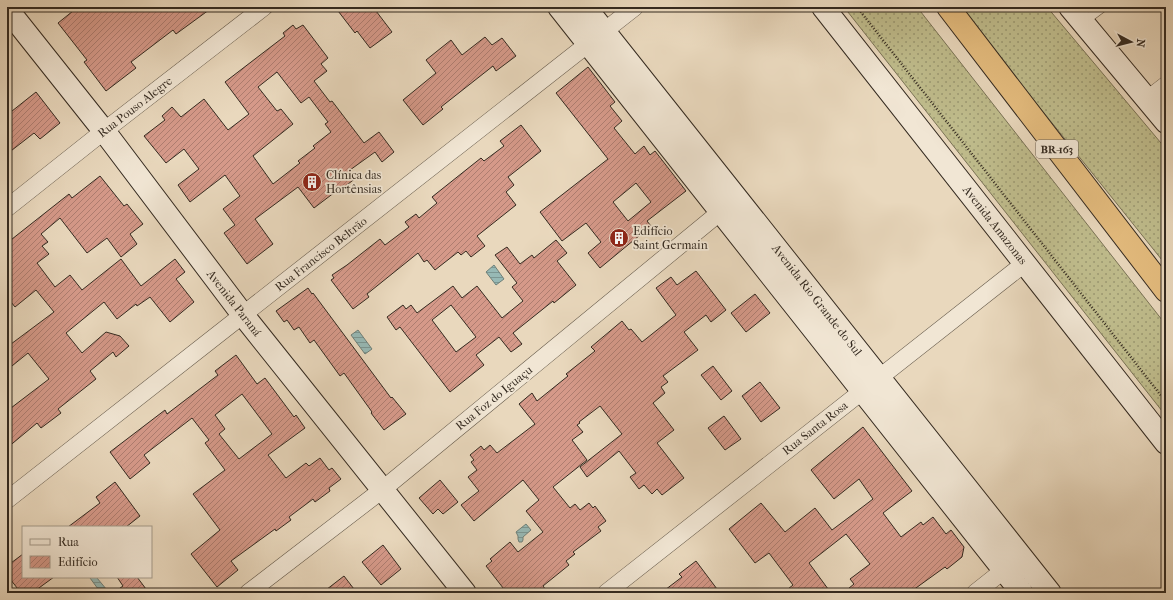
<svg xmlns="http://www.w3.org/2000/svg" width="1173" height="600" font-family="'IM FELL French Canon',serif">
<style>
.grass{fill:url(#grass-dots);stroke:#7a7356}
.water{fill:url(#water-rules);stroke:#6f8079}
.building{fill:url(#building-hatch);stroke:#342a20;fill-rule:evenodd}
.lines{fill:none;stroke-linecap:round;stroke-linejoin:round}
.lane-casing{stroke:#615647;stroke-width:10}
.street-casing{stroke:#615647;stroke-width:18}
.secondary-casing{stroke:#342a20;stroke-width:24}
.highway-casing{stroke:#342a20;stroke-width:24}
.path{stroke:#342a20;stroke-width:2.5;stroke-dasharray:1 2;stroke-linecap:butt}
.lane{stroke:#f1e6d4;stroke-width:9}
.street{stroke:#f1e6d4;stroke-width:17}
.secondary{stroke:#f1e6d4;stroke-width:22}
.highway{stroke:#e4bc7e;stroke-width:22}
.labels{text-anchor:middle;stroke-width:3.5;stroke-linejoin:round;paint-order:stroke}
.shield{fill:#f1e6d4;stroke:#6d6256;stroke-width:1}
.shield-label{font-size:11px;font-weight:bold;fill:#342a20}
.street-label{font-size:12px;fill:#342a20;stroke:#f1e6d4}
.poi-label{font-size:12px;fill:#342a20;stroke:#f1e6d4;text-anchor:start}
</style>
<defs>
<pattern id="grass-dots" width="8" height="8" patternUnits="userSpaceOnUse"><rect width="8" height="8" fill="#bfbc8c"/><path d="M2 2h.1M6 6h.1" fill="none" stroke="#9c9972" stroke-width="1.8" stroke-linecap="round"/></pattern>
<pattern id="water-rules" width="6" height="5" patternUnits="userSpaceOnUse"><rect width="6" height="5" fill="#97b9b5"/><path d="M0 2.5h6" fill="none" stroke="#7c9793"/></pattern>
<pattern id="building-hatch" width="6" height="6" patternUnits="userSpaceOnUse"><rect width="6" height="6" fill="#d59989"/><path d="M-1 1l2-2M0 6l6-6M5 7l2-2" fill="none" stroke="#ae7d70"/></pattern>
</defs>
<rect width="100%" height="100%" fill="#e9d8bd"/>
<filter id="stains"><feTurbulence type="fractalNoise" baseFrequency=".005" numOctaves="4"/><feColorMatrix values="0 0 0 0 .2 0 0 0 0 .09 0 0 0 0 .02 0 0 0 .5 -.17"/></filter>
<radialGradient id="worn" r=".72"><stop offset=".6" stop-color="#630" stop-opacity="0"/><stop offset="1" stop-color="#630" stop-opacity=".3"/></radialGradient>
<path class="grass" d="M844 7H917L1166 325V416Z
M959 7H1047L1166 149V265Z"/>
<path class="water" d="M494 265 504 279 496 285 486 272Z
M358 330 372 349 365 354 351 335Z
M526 524 531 530 523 537V540L522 542H519L518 539V536L516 532Z
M91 577H98L97 578 107 590 101 593 90 578Z"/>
<path class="building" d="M78 7H213L176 34 173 30 131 62 136 68 106 91 84 62 87 60 58 23Z
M335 7H373L392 32 370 48 357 31 355 33Z
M293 25 296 29 303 25 328 58 321 64 327 71 314 81 330 102 332 101 364 143 379 132 394 152 382 162 375 152 350 170 356 178 344 187 343 186 314 208 298 187 255 219 273 244 247 264 224 233 235 225 223 209 240 196 225 175 190 202 178 185 199 169 184 149 166 163 144 136 165 120 162 116 172 107 181 117 204 99 228 130 249 114 225 82 285 36 283 33ZM277 72 301 103 309 97 328 122 325 124 331 132 313 146 315 148 298 161 300 163 273 184 253 156 293 124 281 109 277 111 258 87Z
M485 37 492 45 502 38 516 56 496 71 493 66 441 107 443 109 423 125 403 100 436 73 426 60 451 40 462 55Z
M588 67 615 102 610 106 622 121 614 128 635 154 644 146 650 155 655 151 686 191 647 221 651 226 600 268 588 253 601 242 586 223 562 241 540 212 608 159 556 93ZM636 183 651 202 628 221 613 202Z
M36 92 60 123 40 139 34 133 7 154V115Z
M521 125 541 151 508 177 514 185 506 192 516 205 477 236 485 246 471 257 466 251 461 255 458 252 435 270 427 260 424 262 418 253 367 294 369 297 353 309 331 280 334 278 332 275 347 265 380 239 385 245 409 227 405 222 416 214 419 218 437 203 432 197 481 158 484 161 504 146 500 141Z
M100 176 124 206 127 204 143 224 130 234 137 244 121 257 107 238 87 253 60 218 41 234 48 242 42 246 49 254 37 263 55 287 70 275 82 290 121 259 141 286 175 259 185 272 176 279 194 302 170 322 150 297 137 306 136 304 117 319 104 302 66 333 82 353 106 332 120 336 129 346 116 357 113 352 90 371 96 379 58 409 61 413 41 428 37 423 7 448V411L49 379 28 353 7 370V347L54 312 36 290 15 307 7 297V243L69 194 72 198Z
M556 240 567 253 557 261 576 285 554 303 553 301 513 333 522 344 511 352 499 337 476 355 484 365 450 392 400 327 396 330 387 317 403 305 406 309 411 305 417 313 453 286 462 298 477 286 502 318 523 301 512 287 517 283 495 255 507 247 520 264 532 255 534 258ZM451 305 476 337 456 352 432 320Z
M696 271 726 310 711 322 706 315 684 332 698 350 663 376 668 382 661 387 665 393 653 403 674 430 657 443 684 478 662 495 657 489 652 494 644 485 639 489 630 477 636 473 619 451 587 477 580 467 622 434 600 406 579 422 580 423 577 425 583 432 572 440 587 460 553 487 570 508 575 504 580 510 589 503 593 508 595 506 606 521 598 527 601 531 573 552 575 554 566 561 569 565 543 586 548 593H507L486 566 492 561 490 559 510 542 518 552 543 532 526 511 539 500 523 480 474 521 461 505 479 491 468 477 477 470 471 462 474 460 470 455 481 446 484 450 490 445 497 453 535 424 519 404 532 393 537 401 568 376 566 374 595 351 591 347 622 321 629 330 631 329 642 342 676 315 656 288 671 277 677 285Z
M308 288 312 294 313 293 391 398 392 397 406 414 384 430 371 413 372 412 344 373 340 376 314 340 310 343 299 327 294 330 287 320 284 322 276 311Z
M755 294 770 313 746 332 731 313Z
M236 355 257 384 265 378 294 417 296 415 305 428 268 455 286 478 306 463 309 466 320 458 329 470 332 468 341 479 329 488 330 491 315 502 313 499 289 517 291 520 276 531 275 529 231 561 238 570 217 587 191 554 220 530 193 494 225 470 205 443 209 440 192 418 144 455 150 463 130 479 110 452 165 410 167 414 218 375 215 371ZM242 394 272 434 239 459 219 434 225 429 215 415Z
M713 366 732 391 721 400 701 375Z
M760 382 780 408 761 422 742 396Z
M724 416 741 439 725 450 708 428Z
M863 427 912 491 883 513 901 537 921 522 923 525 933 517 946 534 951 530 964 547 962 557 947 569 945 567 909 593H843L854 584 850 579 870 564 846 534 809 563 831 593H783L793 585 769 553 755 563 729 529 761 503 785 532 815 508 832 530 852 515 873 499 859 479 834 499 811 470Z
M440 480 458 502 443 514 438 509 433 514 419 498Z
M115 482 140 516 126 527H68L100 503 96 497Z
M383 545 401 569 381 585 362 562Z
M23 554V577H54L32 593H21L7 575V566Z
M696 561 720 593H661L682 577 679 574Z
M344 576 357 593H322Z
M117 577H137L149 593H113L123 586Z"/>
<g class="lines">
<g class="lane-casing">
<path id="lane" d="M1083 22 1103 7"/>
</g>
<g class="street-casing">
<path id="street" d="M1148 99 1166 85
M7 208 104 131 264 7
M7 500 635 7
M248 593 382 490 730 204
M606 593 1025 263
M975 593 1004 570"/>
</g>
<g class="secondary-casing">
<path id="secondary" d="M559 7 1022 593
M585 7 1050 593
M823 7 1166 443
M1070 7 1166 122
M7 9 104 131 243 315 465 593"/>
</g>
<g class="highway-casing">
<path id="highway" d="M948 7 1166 291"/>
</g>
<path class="path" d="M857 7 1166 402"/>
<use href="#lane" class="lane"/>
<use href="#street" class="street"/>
<use href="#secondary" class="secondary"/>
<use href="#highway" class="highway"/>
</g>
<defs>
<g id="building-disc" transform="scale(1)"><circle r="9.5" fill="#8f2418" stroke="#f1e6d4"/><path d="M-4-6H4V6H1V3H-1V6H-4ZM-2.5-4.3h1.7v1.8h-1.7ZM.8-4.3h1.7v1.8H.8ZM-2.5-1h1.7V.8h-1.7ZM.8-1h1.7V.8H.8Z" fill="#fff"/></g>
</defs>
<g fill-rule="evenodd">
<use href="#building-disc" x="312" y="182"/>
<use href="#building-disc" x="619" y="238"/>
</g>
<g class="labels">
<rect class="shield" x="1036" y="140" width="42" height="18" rx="3"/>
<g class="shield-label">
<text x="1057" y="153">BR-163</text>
</g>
<g class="street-label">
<text transform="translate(135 107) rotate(-38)" y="4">Rua Pouso Alegre</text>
<text transform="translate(995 225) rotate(52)" y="4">Avenida Amazonas</text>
<text transform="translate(321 254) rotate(-38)" y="4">Rua Francisco Beltrão</text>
<text transform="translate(817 300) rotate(52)" y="4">Avenida Rio Grande do Sul</text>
<text transform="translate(234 303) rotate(52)" y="4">Avenida Paraná</text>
<text transform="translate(494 398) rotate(-39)" y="4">Rua Foz do Iguaçu</text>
<text transform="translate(815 428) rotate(-38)" y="4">Rua Santa Rosa</text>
</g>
<g class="poi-label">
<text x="326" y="179">Clínica das<tspan x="326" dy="14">Hortênsias</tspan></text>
<text x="633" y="235">Edifício<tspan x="633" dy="14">Saint Germain</tspan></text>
</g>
</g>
<rect width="1173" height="600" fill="none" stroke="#e9d8bd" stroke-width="24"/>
<rect x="8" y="8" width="1157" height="584" fill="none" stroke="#342a20" stroke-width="2"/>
<rect x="12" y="12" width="1149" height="576" fill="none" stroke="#342a20"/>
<rect x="22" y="526" width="130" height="52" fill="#f1e6d4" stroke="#a59b8c"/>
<rect x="30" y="539" width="20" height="6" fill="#f1e6d4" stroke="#a59b8c"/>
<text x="58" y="546" font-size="12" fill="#342a20">Rua</text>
<rect x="30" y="556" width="20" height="12" fill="url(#building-hatch)" stroke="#a59b8c"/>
<text x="58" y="566" font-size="12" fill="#342a20">Edifício</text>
<g transform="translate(1131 42) rotate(97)" stroke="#f1e6d4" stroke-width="3" paint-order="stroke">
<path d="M0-3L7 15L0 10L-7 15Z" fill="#342a20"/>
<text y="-6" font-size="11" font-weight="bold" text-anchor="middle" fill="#342a20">N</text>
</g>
<rect width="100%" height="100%" filter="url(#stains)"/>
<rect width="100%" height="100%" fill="url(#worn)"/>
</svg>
